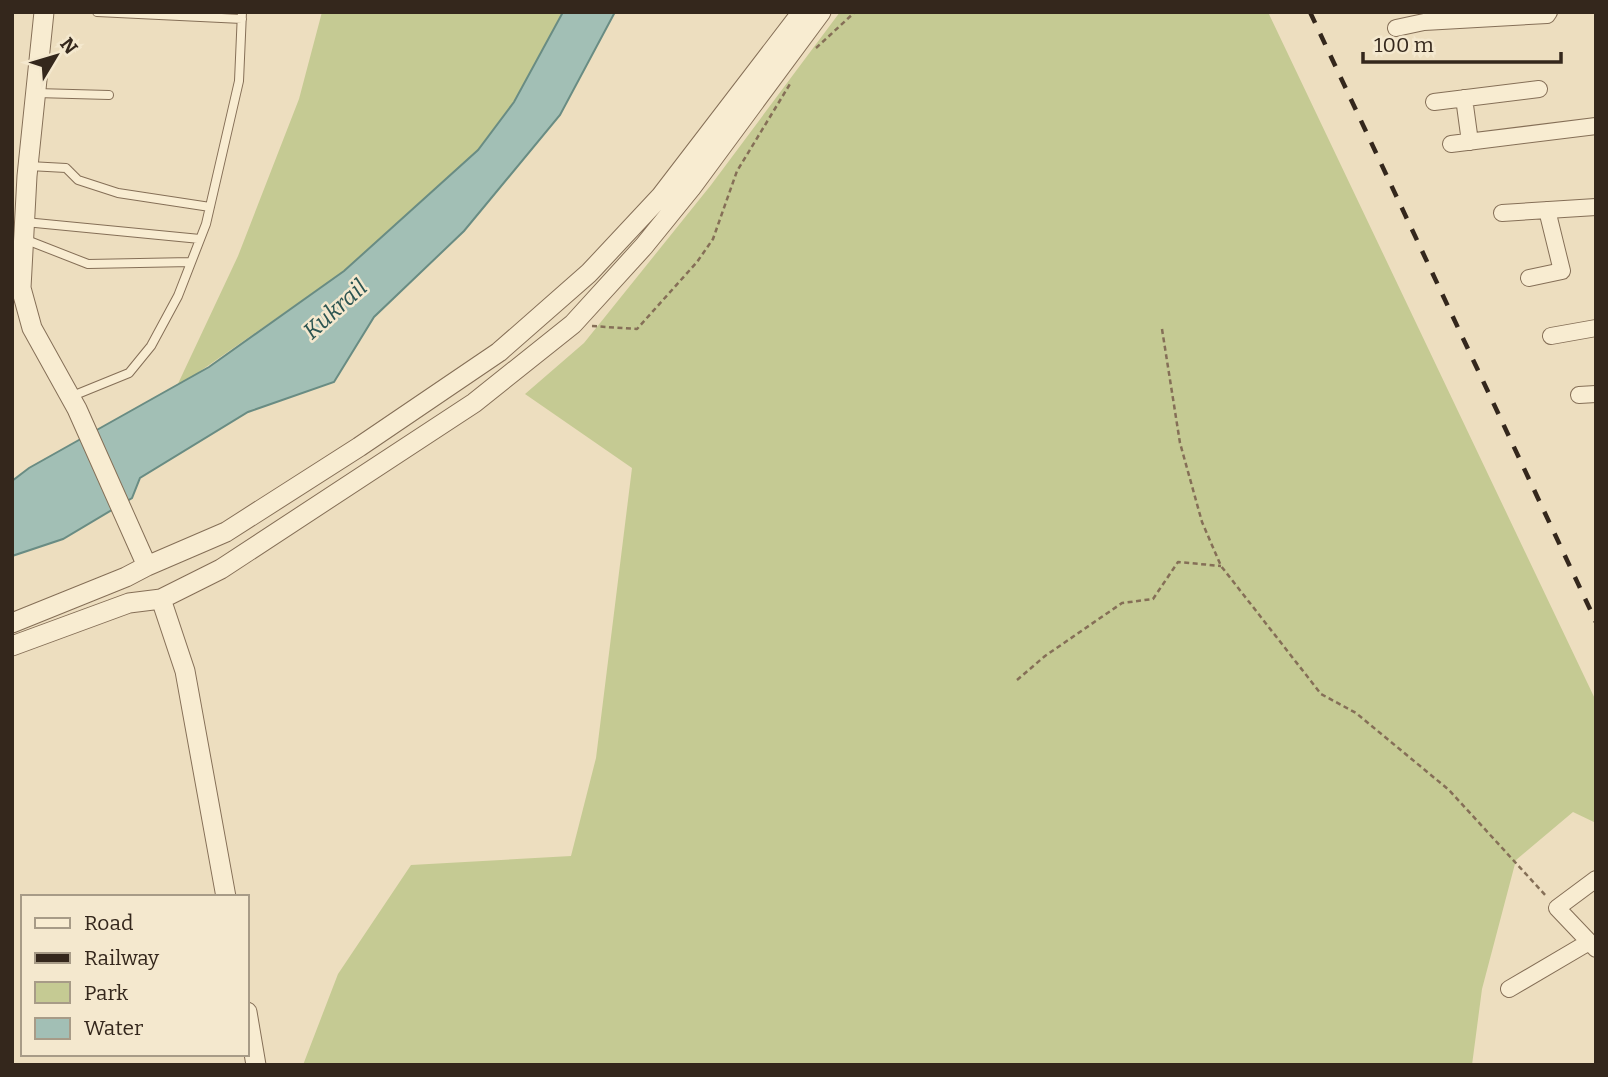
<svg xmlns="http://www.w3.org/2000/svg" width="1608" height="1077" font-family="Bitter,serif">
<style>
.green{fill:#c5ca93}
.water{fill:#a2bfb5;stroke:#698c83;stroke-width:2}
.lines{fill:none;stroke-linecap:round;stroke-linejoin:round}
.service-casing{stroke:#856f57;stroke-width:10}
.minor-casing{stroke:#856f57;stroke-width:18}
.tertiary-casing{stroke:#856f57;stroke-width:21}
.path{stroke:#856f57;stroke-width:2.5;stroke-dasharray:5 3.5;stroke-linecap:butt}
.service{stroke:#f8ecd1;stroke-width:8}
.minor{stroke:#f8ecd1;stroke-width:16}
.tertiary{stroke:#f8ecd1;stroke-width:19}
.rail{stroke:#34271c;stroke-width:4.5;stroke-dasharray:12 12;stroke-linecap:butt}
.labels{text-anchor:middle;stroke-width:5;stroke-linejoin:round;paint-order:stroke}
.water-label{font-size:23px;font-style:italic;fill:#2b5451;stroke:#f4e8ce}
</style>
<rect width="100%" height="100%" fill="#eddebf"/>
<path class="green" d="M322 12H563L514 102 478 150 344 271 176 388 238 256 299 99Z
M840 12H1268L1596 701V823L1573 812 1516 860 1482 989 1472 1065H303L338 974 411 865 571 856 596 758 632 468 525 394 584 343 711 185Z"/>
<path class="water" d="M563 12H615L560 115 464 231 374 317 334 382 248 412 140 478 132 498 63 539 12 556V481L29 468 209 367 344 271 478 150 514 102Z"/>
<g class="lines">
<g class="service-casing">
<path id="service" d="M97 12 242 19
M36 93 109 95
M29 166 66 168 78 180 118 193 210 207
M25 222 200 239
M24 239 88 264 191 262
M70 397 129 373 151 346 178 296 206 224 239 81 242 12"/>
</g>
<g class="minor-casing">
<path id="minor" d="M1396 28 1424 22 1547 15 1549 12
M1464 98 1470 142
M1434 102 1539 89
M1451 144 1596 126
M1502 213 1596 207
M1529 278 1562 271 1547 210
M1551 336 1596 328
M1579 395 1596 394
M1596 879 1557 908 1596 949
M1509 989 1589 942"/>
</g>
<g class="tertiary-casing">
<path id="tertiary" d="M44 12 27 176 21 288 32 328 77 409 147 566
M161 599 185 671 226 897
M12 623 126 577 147 566 226 532 359 447 499 352 589 273 661 196 802 12
M12 646 129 603 161 599 221 569 474 403 573 324 644 246 691 188 821 12
M247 1012 256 1065"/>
</g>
<path class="path" d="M816 48 855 12
M592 326 637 329 697 262 713 239 737 171 790 84
M1162 329 1180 443 1202 522 1221 566 1321 694 1356 713 1449 790 1547 897
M1017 680 1045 656 1122 603 1153 599 1178 562 1221 566"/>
<use href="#service" class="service"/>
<use href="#minor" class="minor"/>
<use href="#tertiary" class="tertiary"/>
<path class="rail" d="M1310 12 1596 622"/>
</g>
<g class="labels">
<g class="water-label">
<text transform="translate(335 309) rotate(-42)" y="8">Kukrail</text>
</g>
</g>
<rect width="1608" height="1077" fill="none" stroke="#34271c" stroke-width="28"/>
<rect x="21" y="895" width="228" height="161" fill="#f4e8ce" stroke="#a79b87" stroke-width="2"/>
<rect x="35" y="918" width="35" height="10" fill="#f8ecd1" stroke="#a79b87" stroke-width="2"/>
<text x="84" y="930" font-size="21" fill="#34271c">Road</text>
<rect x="35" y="953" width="35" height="10" fill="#34271c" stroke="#a79b87" stroke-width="2"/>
<text x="84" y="965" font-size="21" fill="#34271c">Railway</text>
<rect x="35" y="982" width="35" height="21" fill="#c5ca93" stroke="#a79b87" stroke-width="2"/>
<text x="84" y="1000" font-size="21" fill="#34271c">Park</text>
<rect x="35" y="1018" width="35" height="21" fill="#a2bfb5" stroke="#a79b87" stroke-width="2"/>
<text x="84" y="1035" font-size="21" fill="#34271c">Water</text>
<g transform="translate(56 56) rotate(52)" stroke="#f4e8ce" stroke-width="5" paint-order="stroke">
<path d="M0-5L12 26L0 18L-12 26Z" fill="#34271c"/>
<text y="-10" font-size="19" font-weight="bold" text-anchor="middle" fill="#34271c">N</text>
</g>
<path d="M1363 52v10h198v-10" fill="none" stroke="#34271c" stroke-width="3.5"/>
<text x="1374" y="52" font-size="21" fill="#34271c" stroke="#f4e8ce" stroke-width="5" paint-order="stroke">100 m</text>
</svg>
